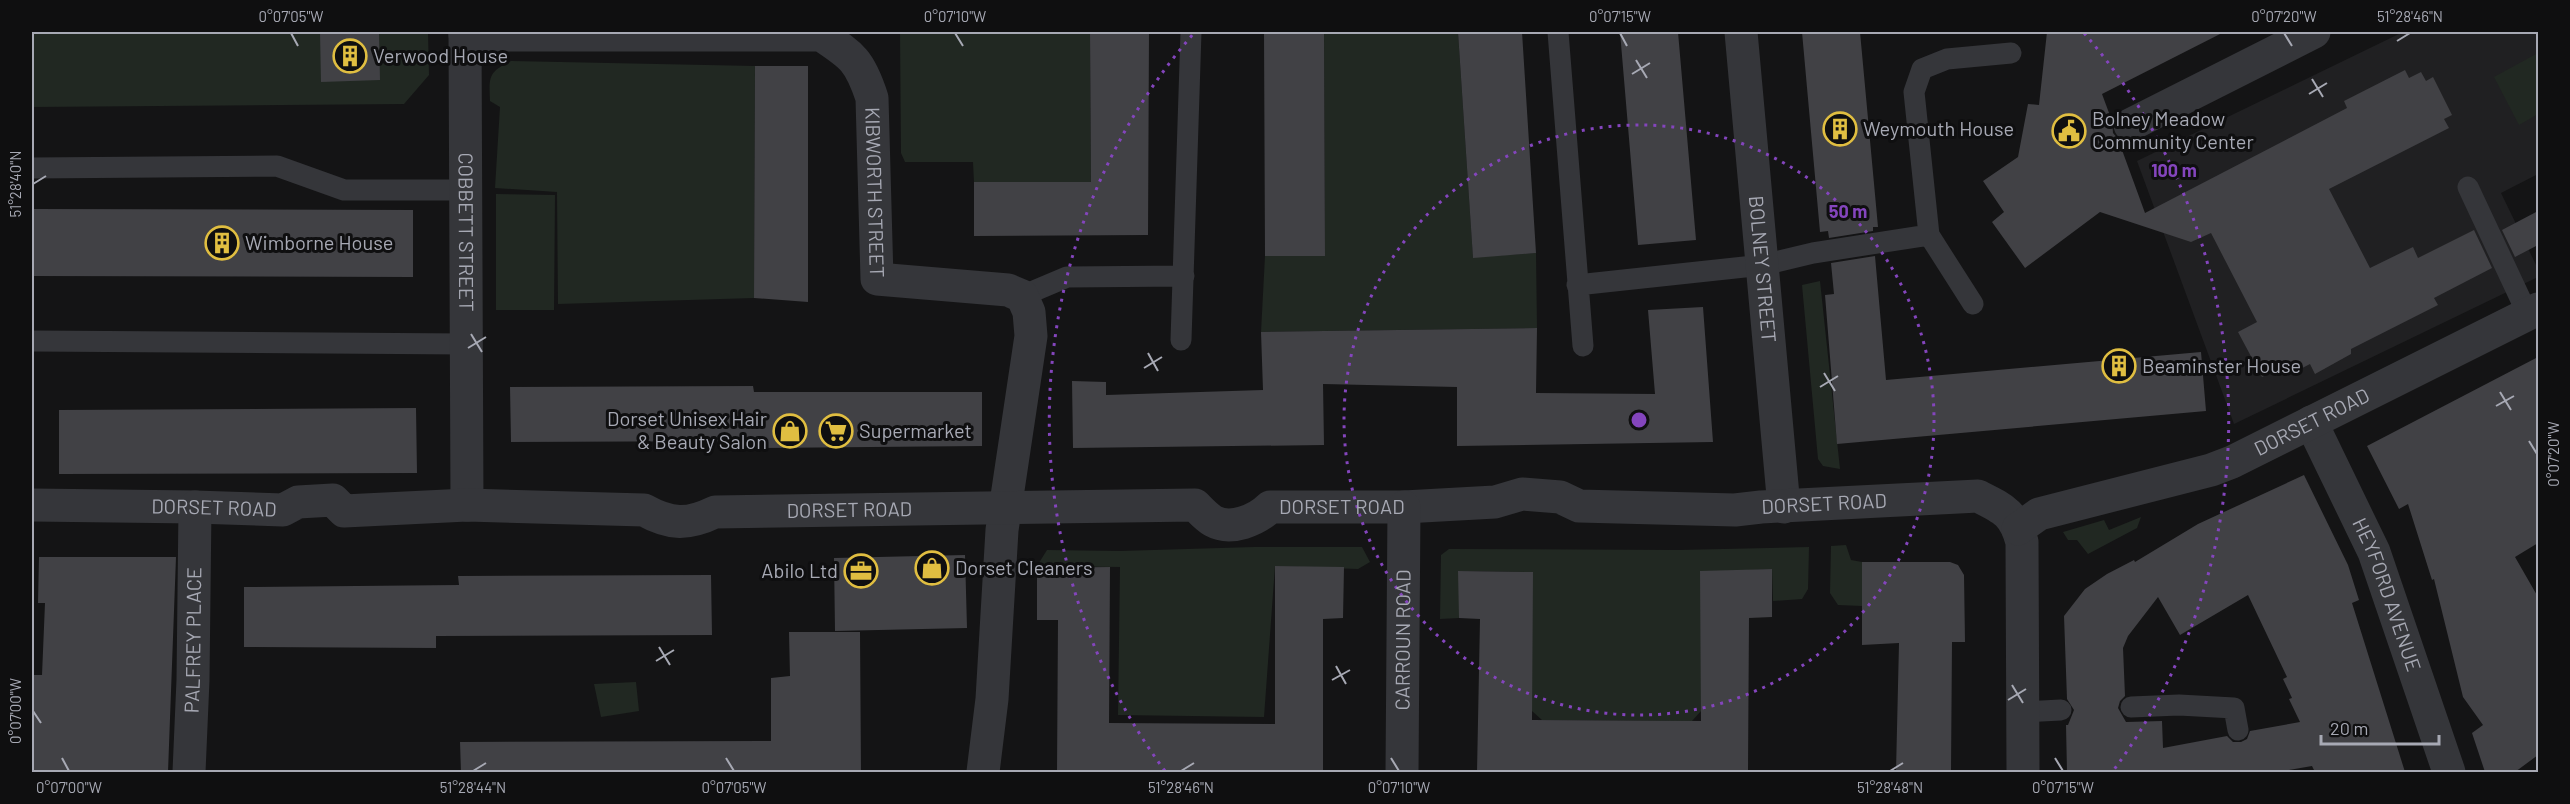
<svg xmlns="http://www.w3.org/2000/svg" width="2570" height="804" font-family="Barlow,sans-serif">
<style>
.built{fill:#202022}
.green{fill:#212822}
.building{fill:#414145;fill-rule:evenodd}
.lines{fill:none;stroke-linecap:round;stroke-linejoin:round}
.service{stroke:#35363a;stroke-width:21}
.minor{stroke:#35363a;stroke-width:33}
.ticks{fill:none;stroke:#a7a9b4;stroke-width:2}
.ring{fill:none;stroke:#8445bd;stroke-width:3;stroke-dasharray:3 6}
.labels{text-anchor:middle;stroke-width:6;stroke-linejoin:round;paint-order:stroke}
.poi-label{font-size:20px;fill:#a7a9b4;stroke:#0f0f10;text-anchor:start}
.street-label{font-size:20px;fill:#a7a9b4;stroke:#0f0f10}
.centre{fill:#8445bd;stroke:#0f0f10;stroke-width:3}
.ring-label{font-size:18px;text-anchor:middle;font-weight:bold;fill:#8445bd;stroke:#0f0f10;stroke-width:6;stroke-linejoin:round;paint-order:stroke}
.neatline{fill:none;stroke:#a7a9b4;stroke-width:2}
.ticks-label{font-size:15px;text-anchor:middle;fill:#a7a9b4}
</style>
<rect width="100%" height="100%" fill="#141415"/>
<path class="built" d="M2403 32H2538V174L2501 193 2538 269V277L2234 424 2137 161Z"/>
<path class="green" d="M32 32H428L429 75 404 104 32 107Z
M900 32H1090L1091 182H974L973 162H905L901 153Z
M1324 32H1458L1473 257 1536 253 1537 328 1261 332 1265 256H1325Z
M2538 53V114L2519 125 2494 77Z
M511 61 755 66 754 298 558 304 557 192 495 188 500 107 490 101C489 77 488 72 511 61Z
M496 194 555 195 554 310H496Z
M1820 281 1840 469 1823 466 1818 459 1802 285Z
M2141 517 2137 528 2088 554 2077 540H2068L2063 532 2104 520 2109 530Z
M1846 545 1851 560 1862 562V606L1838 605 1830 593 1831 546Z
M1254 547H1362L1370 562 1358 569 1275 566 1264 717 1118 715 1120 567 1037 566 1047 550 1120 551Z
M1809 547 1808 589 1802 599 1773 601 1772 569 1701 572V711L1692 721 1542 720 1532 711V572L1459 571V618L1440 619 1441 555 1449 549 1679 550Z
M636 682 639 711 601 717 594 684Z"/>
<path class="building" d="M320 32H379L380 80 321 82Z
M1090 32H1149L1148 235 974 236V182H1091Z
M1264 32H1324L1325 256H1265Z
M1458 32H1522L1536 253 1473 258Z
M1620 32H1678L1696 240 1638 245Z
M1802 32H1860L1878 227H1873V231L1829 238 1828 231 1820 232Z
M2047 32H2224L2102 94 2112 121 2113 133 2118 139 2145 213 2347 108 2344 101 2405 70 2409 78 2421 72 2426 81 2433 77 2452 115 2444 119 2449 128 2329 189 2370 268 2413 247 2418 258 2474 230 2492 268 2434 298 2438 305 2351 349V354L2315 374 2310 364 2287 376 2282 367 2262 377 2238 332 2257 322 2211 233 2191 242 2100 212 2025 268 1992 222 2004 212 1983 181 2018 157 2028 104 2039 105Z
M755 66H808V302L754 298Z
M32 209 413 210V277L32 276Z
M2538 211V245L2515 257 2502 230Z
M1875 256 1886 380 2201 352 2206 411 1837 444 1825 295 1834 294 1831 263Z
M1703 307 1713 442 1457 446V387L1323 384 1324 445 1073 448 1072 381 1106 382V395L1263 390 1261 332 1537 328 1536 393 1655 394 1648 310Z
M2538 357V543L2515 557 2538 597V755L2515 772H2485L2472 733 2483 725 2463 697 2434 579 2432 580 2408 504 2399 509 2367 446Z
M753 386 754 392H982V446L754 448V441L511 442 510 387Z
M416 408 417 473 59 474V410Z
M2304 475 2348 565 2359 600 2352 603 2405 772H2315L2312 766 2278 772H2067L2066 725H2068L2074 710 2067 699 2064 616 2085 589 2107 574 2134 560 2135 562 2198 524ZM2248 595 2287 677 2283 679 2292 698 2289 699 2300 722 2250 731 2247 739 2241 742H2233L2227 736 2163 748 2162 721 2126 722 2118 708 2120 701 2125 696 2123 648 2128 636 2158 597 2180 635Z
M965 555 967 628 835 631 834 558Z
M39 557H176L168 772H32V675H42L45 603H38Z
M1862 562H1950L1958 565 1964 575 1965 642H1952L1951 772H1896L1899 643 1862 645Z
M1275 566 1344 567 1343 618 1323 619V772H1057L1058 620H1037V568L1110 567 1109 723 1275 724Z
M1772 569V617L1749 618 1748 771 1477 772 1480 619 1459 618 1458 571 1533 572 1532 720 1701 721 1700 571Z
M711 575 712 635 436 636V648L244 647V587L459 585 458 576Z
M789 632H860L861 772H461L460 742 771 741V678L790 676Z"/>
<g class="lines">
<path class="service" d="M1558 32 1583 346
M32 168 277 166 344 190H466
M2468 187 2528 315
M1577 285 1763 265 1813 253 1929 235
M1022 296 1067 277 1184 276
M1973 304 1929 235 1914 92 1922 69 1947 59 2011 53
M1181 340 1191 32
M32 341 466 344
M2131 707 2179 705 2234 708 2238 730
M2022 712 2061 710"/>
<g class="minor">
<path id="s1" d="M465 32 467 505"/>
<path id="s2" d="M1741 32 1784 507"/>
<path id="s3" d="M465 35H821C853 56 860 61 872 98L877 279 1008 290 1022 296 1029 312 1031 336 1002 530 992 699 983 772"/>
<path d="M2130 125 2314 32"/>
<path id="s4" d="M2311 422 2374 552 2449 772"/>
<path id="s5" d="M32 505 195 507 283 510 298 502 333 500 344 511 467 505 644 510C671 525 688 525 715 512L1195 505C1200 510 1206 517 1213 521 1231 531 1257 520 1270 507H1404L1495 502 1522 494 1560 497 1579 506 1735 510 1761 507 1978 496C2004 509 2014 513 2022 542L2023 772"/>
<path id="s6" d="M2018 529 2039 514 2211 470 2232 462 2538 309"/>
<path id="s7" d="M189 772 193 680 195 507"/>
<path id="s8" d="M1402 772 1404 507"/>
</g>
</g>
<path class="ticks" d="M291 33 298 46M955 33 963 46M1620 33 1627 46M2284 33 2292 46M2397 41 2410 33M1636 60 1647 78M1632 74 1650 63M2312 79 2323 97M2309 94 2327 83M33 184 46 176M471 334 482 352M468 348 486 337M1148 353 1158 371M1144 368 1162 357M1824 373 1835 391M1820 387 1838 376M2500 392 2511 410M2496 406 2514 396M2529 441 2537 454M659 647 670 665M656 661 674 650M1336 666 1346 684M1332 680 1350 670M2012 685 2023 703M2008 700 2026 689M33 711 41 723M62 758 69 771M726 758 734 771M1391 758 1399 771M2055 758 2063 771M473 771 486 763M1181 771 1194 763M1890 771 1903 763"/>
<g class="ring">
<circle cx="1639" cy="420" r="295"/>
<path d="M1165 771A590 590 0 0 1 1194 33M2084 33A590 590 0 0 1 2113 771"/>
</g>
<defs>
<g id="building-ring" transform="scale(1.725)"><circle r="9.5" fill="#0f0f10" stroke="#e0be41" stroke-width="1.5"/><path d="M-4-6H4V6H1V3H-1V6H-4ZM-2.5-4.3h1.7v1.8h-1.7ZM.8-4.3h1.7v1.8H.8ZM-2.5-1h1.7V.8h-1.7ZM.8-1h1.7V.8H.8Z" fill="#e0be41"/></g>
<g id="civic-ring" transform="scale(1.725)"><circle r="9.5" fill="#0f0f10" stroke="#e0be41" stroke-width="1.5"/><path d="M-.6-6.5H3V-4.5H.6V-3L4-1V1h2V6H-6V1h2V-1L-.6-3ZM-1.2 2.5V6h2.4V2.5Z" fill="#e0be41"/></g>
<g id="shop-ring" transform="scale(1.725)"><circle r="9.5" fill="#0f0f10" stroke="#e0be41" stroke-width="1.5"/><path d="M-5-2.5h2.3a2.7 3.5 0 0 1 5.4 0H5L5.5 6h-11ZM-1.5-2.5h3a1.5 2.3 0 0 0-3 0Z" fill="#e0be41"/></g>
<g id="supermarket-ring" transform="scale(1.725)"><circle r="9.5" fill="#0f0f10" stroke="#e0be41" stroke-width="1.5"/><path d="M-6-5.5h2.5l.6 2H6L4.5 2H-2.5L-4.4-4H-6ZM-1.5 3.2a1.3 1.3 0 1 0 .1 0ZM3 3.2a1.3 1.3 0 1 0 .1 0Z" fill="#e0be41"/></g>
<g id="office-ring" transform="scale(1.725)"><circle r="9.5" fill="#0f0f10" stroke="#e0be41" stroke-width="1.5"/><path d="M-6-3h4V-5.5h4V-3h4V5H-6ZM-1-4.5V-3h2v-1.5ZM-6 0V1H6V0Z" fill="#e0be41"/></g>
</defs>
<g fill-rule="evenodd">
<use href="#building-ring" x="350" y="56"/>
<use href="#building-ring" x="1840" y="129"/>
<use href="#civic-ring" x="2069" y="131"/>
<use href="#building-ring" x="222" y="243"/>
<use href="#building-ring" x="2119" y="366"/>
<use href="#shop-ring" x="790" y="431"/>
<use href="#supermarket-ring" x="836" y="431"/>
<use href="#shop-ring" x="932" y="568"/>
<use href="#office-ring" x="861" y="571"/>
</g>
<g class="labels">
<g class="poi-label">
<text x="373" y="63">Verwood House</text>
<text x="2092" y="126">Bolney Meadow<tspan x="2092" dy="23">Community Center</tspan></text>
<text x="1863" y="136">Weymouth House</text>
<text x="245" y="250">Wimborne House</text>
<text x="2142" y="373">Beaminster House</text>
<text x="767" y="426" text-anchor="end">Dorset Unisex Hair<tspan x="767" dy="23">&amp; Beauty Salon</tspan></text>
<text x="859" y="438">Supermarket</text>
<text x="955" y="575">Dorset Cleaners</text>
<text x="838" y="578" text-anchor="end">Abilo Ltd</text>
</g>
<g class="street-label">
<text dy="7" stroke="none"><textPath href="#s3" startOffset="534">KIBWORTH STREET</textPath></text>
<text dy="7" stroke="none"><textPath href="#s1" startOffset="200">COBBETT STREET</textPath></text>
<text dy="7" stroke="none"><textPath href="#s2" startOffset="238">BOLNEY STREET</textPath></text>
<text dy="7" stroke="none"><textPath href="#s6" startOffset="315">DORSET ROAD</textPath></text>
<text dy="7" stroke="none"><textPath href="#s5" startOffset="1818">DORSET ROAD</textPath></text>
<text dy="7" stroke="none"><textPath href="#s5" startOffset="1332">DORSET ROAD</textPath></text>
<text dy="7" stroke="none"><textPath href="#s5" startOffset="182">DORSET ROAD</textPath></text>
<text dy="7" stroke="none"><textPath href="#s5" startOffset="828">DORSET ROAD</textPath></text>
<text dy="7" stroke="none"><textPath href="#s4" startOffset="189">HEYFORD AVENUE</textPath></text>
<text dy="7" stroke="none"><textPath href="#s7" startOffset="132">PALFREY PLACE</textPath></text>
<text dy="7" stroke="none"><textPath href="#s8" startOffset="132">CARROUN ROAD</textPath></text>
</g>
</g>
<circle cx="1639" cy="420" r="9" class="centre"/>
<g class="ring-label">
<text x="2174" y="177">100 m</text>
<text x="1848" y="218">50 m</text>
</g>
<rect width="2570" height="804" fill="none" stroke="#0f0f10" stroke-width="66"/>
<path d="M2321 735v9h118v-9" fill="none" stroke="#a7a9b4" stroke-width="3"/>
<text x="2330" y="735" font-size="18" fill="#a7a9b4" stroke="#0f0f10" stroke-width="4.5" paint-order="stroke">20 m</text>
<rect x="33" y="33" width="2504" height="738" class="neatline"/>
<g class="ticks-label">
<text x="291" y="22">0°07'05"W</text>
<text x="955" y="22">0°07'10"W</text>
<text x="1620" y="22">0°07'15"W</text>
<text x="2284" y="22">0°07'20"W</text>
<text x="2410" y="22">51°28'46"N</text>
<text transform="translate(16 184) rotate(-90)" y="5">51°28'40"N</text>
<text transform="translate(2554 454) rotate(-90)" y="5">0°07'20"W</text>
<text transform="translate(16 711) rotate(-90)" y="5">0°07'00"W</text>
<text x="69" y="793">0°07'00"W</text>
<text x="473" y="793">51°28'44"N</text>
<text x="734" y="793">0°07'05"W</text>
<text x="1181" y="793">51°28'46"N</text>
<text x="1399" y="793">0°07'10"W</text>
<text x="1890" y="793">51°28'48"N</text>
<text x="2063" y="793">0°07'15"W</text>
</g>
</svg>
